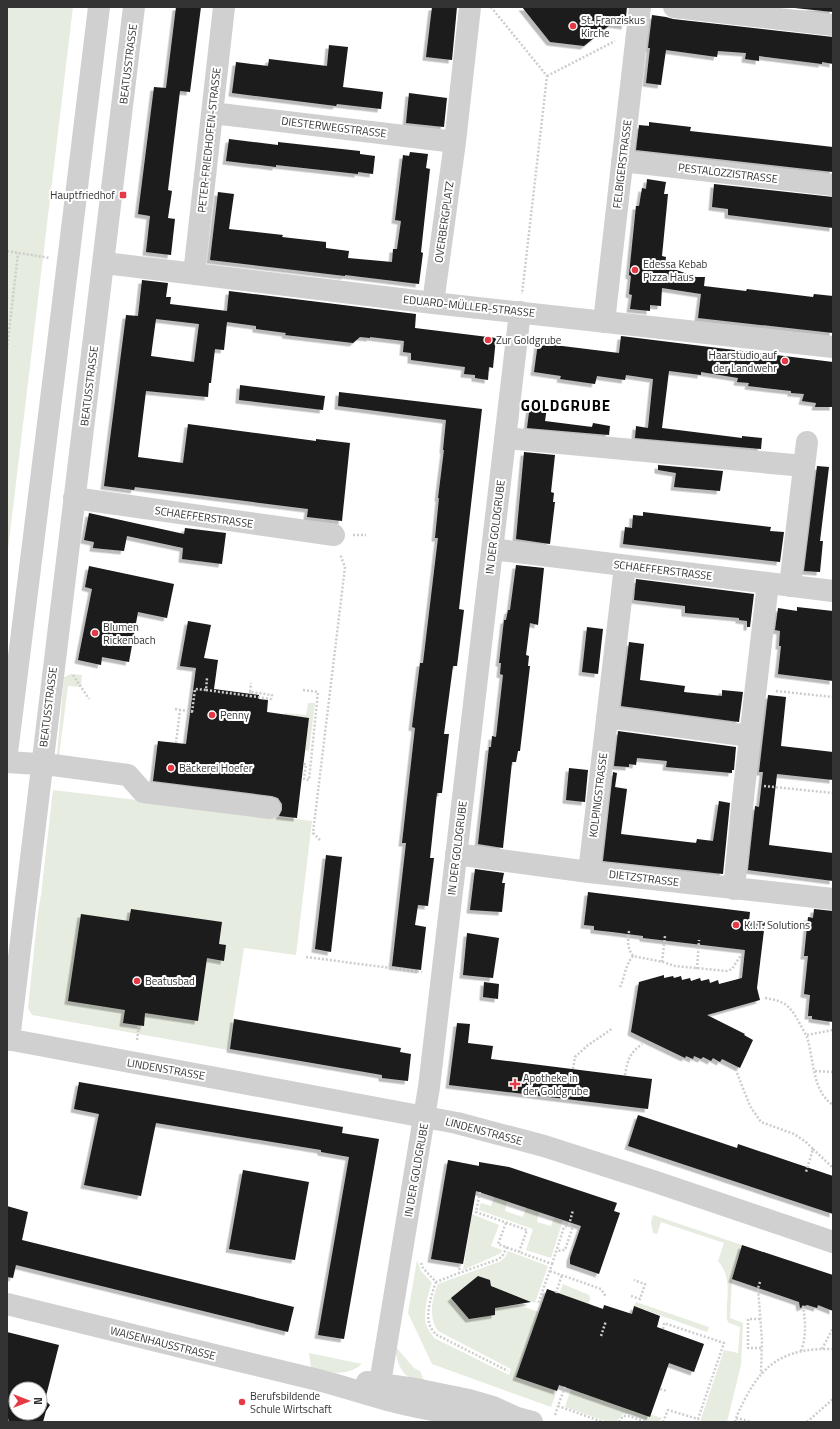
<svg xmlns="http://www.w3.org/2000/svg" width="840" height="1429" font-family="'Titillium Web',sans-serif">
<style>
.green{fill:#e6ecdf}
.building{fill:#1a1a1a;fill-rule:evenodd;filter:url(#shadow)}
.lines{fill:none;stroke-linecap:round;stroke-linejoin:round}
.path{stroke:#cdcdcd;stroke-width:2.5;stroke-dasharray:2 2;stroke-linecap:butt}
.minor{stroke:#d0d0d0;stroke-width:22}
.poi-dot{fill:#e63946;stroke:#fff;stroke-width:1.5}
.labels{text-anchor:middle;stroke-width:4;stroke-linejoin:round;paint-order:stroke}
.poi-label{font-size:11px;fill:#333;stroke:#fff;text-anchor:start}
.street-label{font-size:11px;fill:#333;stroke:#fff}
.district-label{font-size:15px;font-weight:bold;letter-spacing:1px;fill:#000;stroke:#fff}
</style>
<defs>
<filter id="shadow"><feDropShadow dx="-3.5" dy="3.5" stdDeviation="0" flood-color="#0004"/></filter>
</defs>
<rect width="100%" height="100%" fill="#fff"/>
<path class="green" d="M7 7H73L7 558Z
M71 674 82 675 81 687 68 686 59 756 57 755 64 677Z
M308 703H315L309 751 305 750 309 718 285 715V713L306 715Z
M53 790 312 821 296 955 244 948 228 1050 32 1015 28 1008 38 912 41 895Z
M494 1197 507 1201 505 1211 523 1217 526 1207 539 1212 537 1222 551 1226 554 1217 563 1220 551 1258 526 1250 533 1229 479 1210 481 1203 491 1206Z
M472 1214 499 1225 491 1246 502 1250 501 1253 497 1255 463 1270Z
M653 1215 742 1245 732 1279 730 1318 743 1323 741 1365 727 1422H700L724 1350 738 1353 740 1327 729 1323 727 1320C725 1298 734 1280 718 1261L724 1243 661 1222 657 1234 653 1233 651 1222Z
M508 1251 548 1266 535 1303 491 1286 490 1280 479 1276 451 1298 469 1319 495 1315V1308L506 1301 539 1312 516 1377 557 1391 551 1407 432 1364 408 1313 417 1260 421 1271 432 1283C428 1294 422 1315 427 1327 428 1330 432 1334 434 1338L509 1375 511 1369 438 1331C428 1317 432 1299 438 1284L501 1261 506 1256Z
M563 1284 589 1295 590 1298 589 1304 559 1294Z
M636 1302 709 1327 707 1332 634 1306Z
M395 1346 414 1368 420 1371 426 1385C404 1378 397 1369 395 1346Z
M309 1353 362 1364C344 1378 331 1372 311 1368Z
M571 1389 662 1418C656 1429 638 1415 629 1414 627 1414 625 1414 623 1414L616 1422H608L565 1407Z"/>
<path class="building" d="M176 7H201L190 92 180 91 168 190 172 191 168 218 175 219 171 255 146 252 150 216 138 214 154 87 166 88Z
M432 7H457L452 60 426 57Z
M522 7H627L625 26 611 24 584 46 550 42Z
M785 7H833V12Z
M652 15 666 17 673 19 833 37V64L822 62V64L759 56V61L745 59 746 53 718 51 717 57 666 50 661 85 646 83 650 48H648Z
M329 45 348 47 343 87 383 92 381 109 337 104 336 106 232 93 236 62 268 66 269 59 327 66Z
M409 93 447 98 444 127 406 123Z
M649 122 691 127 690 131 833 147V172L636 150 639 125 649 126Z
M229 139 278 145V142L360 151V154L375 156 373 174 358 172V174L276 165V167L226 161Z
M410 152 428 154 426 168 430 169 421 252 423 253 419 284 345 275V276L210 260 218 192 234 194 229 229 283 235 282 237 326 242V248L349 251 348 258 392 262 393 249H397L401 221 395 220 403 155 409 156Z
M647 179 666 182 664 194H668L662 256 666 257 665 266 696 277H705L704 286 746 291 747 289 813 297 814 294 833 296V333L698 318 701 294 662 288 661 306 650 305V311L630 309 632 295 629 294 631 276 629 275 636 206H639L642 188 646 189Z
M714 184 833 197V228L728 215V209L712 207Z
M142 280 168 283 166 297H171L170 304 227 311 229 291 416 314 415 328 496 338 493 368 489 367 488 380 475 378V375L464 374 465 367 411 360V353L403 352 404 341 370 337V338L360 337 353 343 285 335 286 333 256 329V326L227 322 224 350 215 349 211 383H209L208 397 146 391 138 457 183 463 188 424 316 441V439L350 443 342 521 307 517 308 509 135 487 134 490 104 486 126 315 138 316ZM156 319 199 324 194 362 151 356Z
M621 336 833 362V407H815L816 403 802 401 804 394 791 393V391L748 386 749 383 737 382 738 378 701 372V375L669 371 662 428 742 438V436L762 438 761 449 635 438 636 426 648 428 653 379 626 375 625 380 597 376 595 384 560 379 561 376 534 372 538 343 619 353Z
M240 385 325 396 323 410 239 400Z
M339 392 482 409 459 609 464 610 457 666H453L444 734H449L442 793H437L430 858H434L428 906 418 905 415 925 426 927 421 970 392 966 406 843H402L415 728 412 727 420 663H423L438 538H435L439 498H438L444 450H443L446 420 338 406Z
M530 405 547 407 545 421 592 427 593 423 610 426 609 435 527 428Z
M524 452 555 455 551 492 554 493 553 502H555L550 544 516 539Z
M658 465 723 471 720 491 674 487 676 473 658 470Z
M817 466 829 467 820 541H823L820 572 804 571Z
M643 512 771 527 770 531 784 532 780 562 623 544 625 527 632 528 633 515 643 516Z
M89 513 184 534 185 528 226 533 222 564 182 559 183 548 127 536 124 551 93 548 94 542 84 540Z
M516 565 544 568 538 625 530 623 526 655 529 656 528 666H530L520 751H518L516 762H512L503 848 478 844 489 747H491L492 736 496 737 503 675 500 674 501 663H499L504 620H506L508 610H510Z
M89 566 174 584 167 618 138 612 129 662 102 657 101 665 78 660 92 589 85 587Z
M636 579 754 594 750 627H747V621L739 620V618L685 613V606L634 600Z
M797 607 833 611V681L778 674 781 646H779L780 631 775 630 778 608 797 611Z
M188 621 211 625 204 658 218 660 214 689 259 695V699L268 700 267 712 309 718 297 818 279 816 282 810V804L278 798 272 796 153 781 158 741 186 744 196 668 180 666Z
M587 627 603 629 598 674 582 672Z
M629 642 644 644 640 680 685 686 684 692 722 696V690L743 692 739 722 621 706Z
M768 695 786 697 781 746 833 752V780L777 774 769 845 833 853V881L748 870 755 806 759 807 763 772H759Z
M618 731 736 747 734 770H732V773L666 767 667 761 637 758 636 765 629 764V767L614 766Z
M569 768 588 770 585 802 566 800Z
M613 772 617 773 615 787 627 789 621 834 696 843 697 839 713 841 719 801 730 803 723 874 603 861Z
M326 855 342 857 331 952 315 949Z
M475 869 504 873 502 883H505L502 912 470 910Z
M588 892 750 912 749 921 765 922 757 988 760 1000 707 1015 745 1034 744 1035 753 1040 740 1068 722 1059 720 1062 713 1058 711 1061 703 1057 701 1059 694 1056 693 1059 686 1056 685 1058 631 1032 639 982 664 975V978L673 976 674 978 681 976 682 980 690 978 691 981 700 978 701 981 709 979 710 983 718 980 719 984 742 978 745 950 643 938V936L612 932 594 930V926L584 925Z
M131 909 222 922 219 944 226 945 224 961 207 958 198 1021 145 1013 144 1026 123 1023 125 1010 68 1001 81 914 129 921Z
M814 909 833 911V1022L812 1019V1016H808L810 995 804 994 808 956H804L808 917 813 918Z
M467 933 499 938 493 978 463 975Z
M484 982 499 984 498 999 483 997Z
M234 1019 401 1048 400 1052 411 1054 408 1081 382 1078V1075L230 1049Z
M457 1023 470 1024 468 1043 493 1046 491 1059 652 1079 648 1109 449 1085Z
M79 1082 343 1127 342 1133 379 1139 344 1339 318 1335 349 1157 321 1152V1150L156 1123 141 1196 84 1185 99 1114 74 1109Z
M638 1115 737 1148 738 1144 833 1176V1214L628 1146Z
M448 1160 479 1166V1162L509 1167 617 1203 614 1211 620 1213 599 1274 570 1264V1258L581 1226 476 1191 463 1264 431 1259Z
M243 1170 309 1182 295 1260 229 1249Z
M7 1206 28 1212 22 1240 294 1307 288 1332 16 1265 13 1278 7 1277Z
M742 1245 833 1275V1311L818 1305 817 1308 807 1305 800 1308 799 1302 732 1279Z
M478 1276 490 1280 491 1286 531 1302 495 1308V1315L469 1319 451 1298Z
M547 1289 603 1309 604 1305 632 1314 634 1306 660 1316 657 1327 704 1344 694 1372 669 1363 650 1417 559 1385 557 1391 516 1377Z
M7 1332 59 1345 45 1400 50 1405 46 1411 43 1422H9L7 1414ZM16 1389H40V1413H16Z"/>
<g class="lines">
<path class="path" d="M491 7 547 76 522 294
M547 76 615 41
M7 251 50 258
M7 349 18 253
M353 535H366
M73 675 89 699
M206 690 250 696
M303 690 318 692 309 780 304 779 306 764H303
M776 691 833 697
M250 692V696L271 699 272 695 250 692 251 683
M175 709 194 712
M192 712 195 689 206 690 207 678
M176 743 180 710
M764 786 833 793
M320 840 313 833 345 567 340 554
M629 931C628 941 627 948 633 956L663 962 675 966 727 971 732 969 741 955 745 954
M306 957 422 972
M662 962 665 936
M697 969 699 940
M620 987C625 977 625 965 633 956
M765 998C786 1001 790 1006 800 1024 802 1028 805 1033 807 1037 814 1059 812 1091 833 1105
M807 1035 833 1030
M137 1040 139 1025
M573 1069 575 1057 587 1046 613 1028
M815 1071 833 1072
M737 1073 750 1106 761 1122 794 1134 806 1142 813 1149 806 1172
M625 1075C628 1059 629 1054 642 1044
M813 1149 833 1168
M480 1192 476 1212 527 1230 519 1252 552 1264 538 1304
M506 1223 498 1244 519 1252
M569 1225 573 1210
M421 1263 423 1268 436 1282 459 1273
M460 1264 459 1273 499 1259 503 1255 507 1247
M552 1264 564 1227 569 1225 572 1229 565 1250 557 1251
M550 1271 601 1289 606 1297
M436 1282C432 1293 425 1314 430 1326 431 1329 434 1331 435 1334L508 1371
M760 1282 758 1288 762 1341 761 1374
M556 1293 562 1275
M631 1296 640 1299 645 1284 634 1280
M760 1319H748V1348H762
M663 1329 664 1323 724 1343 698 1419 668 1410 663 1422
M601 1336 606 1321
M822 1349 833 1328
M801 1351C807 1335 805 1321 803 1305
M565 1387 558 1406 603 1422
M660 1389 667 1391
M555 1415 558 1406
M736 1418 751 1422
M619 1422 623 1416H629L646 1422
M735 1422C737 1414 741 1407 745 1399 765 1360 789 1348 833 1349
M807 1422 833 1399"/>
<path class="minor" d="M674 7 833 25
M212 113 455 142
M622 161 833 185
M105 263 433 303 833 347
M194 274 224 7
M433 303 455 142 470 7
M604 322 640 7
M505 438 793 465
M74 498 334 535
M492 549 833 591
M790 586 807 442
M607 717 750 736
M7 753C37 504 70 256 99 7
M7 762 53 765 128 775 143 792 270 808
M456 854 589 872 833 899
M589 872 625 566
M734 889 743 798 768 583
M7 1039 457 1123 544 1146 656 1182 833 1242
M9 1040C48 695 94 351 134 7
M7 1304C111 1330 214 1355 318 1380 342 1386 365 1394 388 1400 430 1411 474 1418 517 1418
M367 1382 415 1389 469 1400 493 1407 517 1418 532 1422
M388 1400 381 1391 380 1383 429 1087 520 312"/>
</g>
<g class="poi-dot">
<circle cx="573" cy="26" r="4"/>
<rect x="119" y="191" width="8" height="8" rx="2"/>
<circle cx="635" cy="270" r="4"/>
<circle cx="488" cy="340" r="4"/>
<circle cx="785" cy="361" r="4"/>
<circle cx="95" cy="633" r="4"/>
<circle cx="212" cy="715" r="4"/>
<circle cx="171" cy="768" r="4"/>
<circle cx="736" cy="925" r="4"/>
<circle cx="137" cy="981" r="4"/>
<path d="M513 1078h4v4h4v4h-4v4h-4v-4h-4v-4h4z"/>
<circle cx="242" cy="1402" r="4"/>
</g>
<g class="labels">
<g class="poi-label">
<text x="581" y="24">St. Franziskus<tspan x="581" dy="13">Kirche</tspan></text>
<text x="115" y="199" text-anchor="end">Hauptfriedhof</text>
<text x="643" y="268">Edessa Kebab<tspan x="643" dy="13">Pizza Haus</tspan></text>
<text x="496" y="344">Zur Goldgrube</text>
<text x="777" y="359" text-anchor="end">Haarstudio auf<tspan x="777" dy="13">der Landwehr</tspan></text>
<text x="103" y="631">Blumen<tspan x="103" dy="13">Rickenbach</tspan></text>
<text x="220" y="719">Penny</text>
<text x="179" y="772">Bäckerei Hoefer</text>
<text x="744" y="929">K.I.T. Solutions</text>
<text x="145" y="985">Beatusbad</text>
<text x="523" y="1082">Apotheke in<tspan x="523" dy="13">der Goldgrube</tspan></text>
<text x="250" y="1400">Berufsbildende<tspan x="250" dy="13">Schule Wirtschaft</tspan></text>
</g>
<g class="street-label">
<text transform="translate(128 64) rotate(-83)" y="4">BEATUSSTRASSE</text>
<text transform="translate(334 127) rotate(7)" y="4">DIESTERWEGSTRASSE</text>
<text transform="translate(209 140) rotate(-84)" y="4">PETER-FRIEDHOFEN-STRASSE</text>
<text transform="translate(622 164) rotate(-83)" y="4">FELBIGERSTRASSE</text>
<text transform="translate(728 173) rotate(7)" y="4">PESTALOZZISTRASSE</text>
<text transform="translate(444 222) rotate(-82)" y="4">OVERBERGPLATZ</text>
<text transform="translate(469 306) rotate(6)" y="4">EDUARD-MÜLLER-STRASSE</text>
<text transform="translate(89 386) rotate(-83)" y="4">BEATUSSTRASSE</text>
<text transform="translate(204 517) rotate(8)" y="4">SCHAEFFERSTRASSE</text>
<text transform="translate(495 527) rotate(-83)" y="4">IN DER GOLDGRUBE</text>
<text transform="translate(663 570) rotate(7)" y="4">SCHAEFFERSTRASSE</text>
<text transform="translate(48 707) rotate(-83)" y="4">BEATUSSTRASSE</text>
<text transform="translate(598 795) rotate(-83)" y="4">KOLPINGSTRASSE</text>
<text transform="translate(457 848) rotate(-83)" y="4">IN DER GOLDGRUBE</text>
<text transform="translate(644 878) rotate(7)" y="4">DIETZSTRASSE</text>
<text transform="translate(166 1069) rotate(10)" y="4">LINDENSTRASSE</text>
<text transform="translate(484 1131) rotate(15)" y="4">LINDENSTRASSE</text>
<text transform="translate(416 1170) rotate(-80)" y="4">IN DER GOLDGRUBE</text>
<text transform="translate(163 1343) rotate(14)" y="4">WAISENHAUSSTRASSE</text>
</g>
<g class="district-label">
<text x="566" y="411">GOLDGRUBE</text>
</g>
</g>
<rect width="840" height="1429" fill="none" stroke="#333333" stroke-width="16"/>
<g transform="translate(28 1401) rotate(90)"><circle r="19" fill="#ffffff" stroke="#adadad"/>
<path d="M0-3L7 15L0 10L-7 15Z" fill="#e63946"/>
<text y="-6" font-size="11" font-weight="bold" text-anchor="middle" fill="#333333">N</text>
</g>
</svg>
